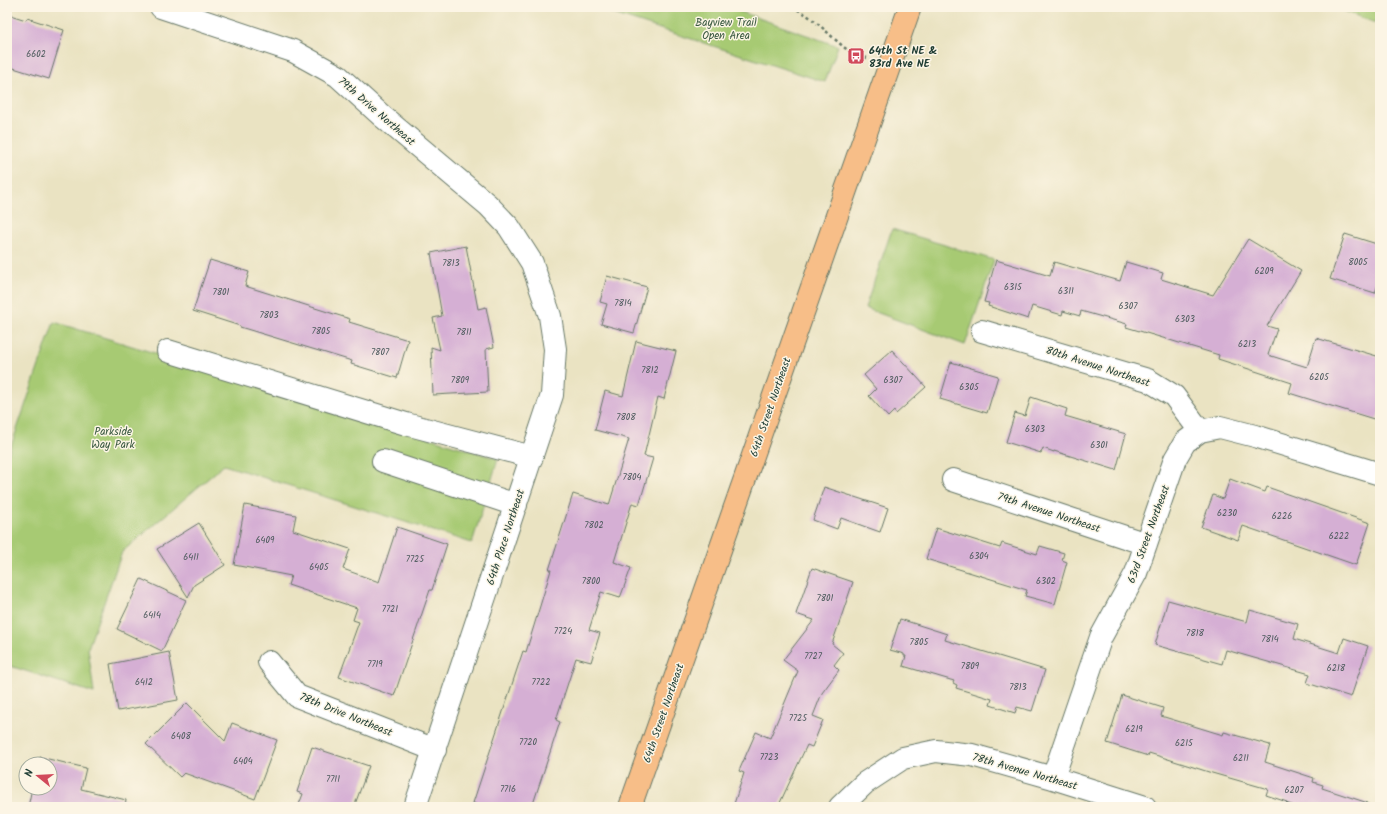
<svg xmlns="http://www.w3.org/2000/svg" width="1387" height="814" font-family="Kalam,sans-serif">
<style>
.green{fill:#a7ca73;stroke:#638454}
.building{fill:#d5afd4}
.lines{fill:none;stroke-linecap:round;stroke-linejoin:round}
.minor-casing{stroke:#676;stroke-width:24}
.major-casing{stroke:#676;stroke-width:24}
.path{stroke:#676;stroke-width:2.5;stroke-dasharray:3 3;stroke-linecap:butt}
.minor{stroke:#fff;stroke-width:22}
.major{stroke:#f7be88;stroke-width:22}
.labels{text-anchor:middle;stroke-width:3;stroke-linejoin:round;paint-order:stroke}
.number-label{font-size:9px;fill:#4c5a5c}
.park-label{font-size:11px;fill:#3a5941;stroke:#fcf5e5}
.poi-label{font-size:11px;font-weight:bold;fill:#1f3d34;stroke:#fcf5e5;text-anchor:start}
.street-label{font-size:11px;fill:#1f3d34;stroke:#fcf5e5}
</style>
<rect width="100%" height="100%" fill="#fcf5e5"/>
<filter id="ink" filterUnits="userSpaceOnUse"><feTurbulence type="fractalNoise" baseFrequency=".025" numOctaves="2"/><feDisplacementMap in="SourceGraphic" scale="8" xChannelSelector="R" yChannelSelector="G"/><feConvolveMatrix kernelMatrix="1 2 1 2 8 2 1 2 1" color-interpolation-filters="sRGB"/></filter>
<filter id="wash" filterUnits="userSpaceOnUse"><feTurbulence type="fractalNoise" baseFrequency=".012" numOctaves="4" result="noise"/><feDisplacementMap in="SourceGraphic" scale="16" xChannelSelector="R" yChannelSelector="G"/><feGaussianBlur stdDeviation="0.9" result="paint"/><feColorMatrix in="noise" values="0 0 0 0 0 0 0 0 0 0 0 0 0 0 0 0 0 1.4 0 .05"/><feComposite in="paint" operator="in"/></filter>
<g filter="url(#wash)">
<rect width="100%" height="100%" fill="#eae3c2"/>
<path class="green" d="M592 7H727L838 46 825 82Z
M1334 7H1380V23L1378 24Z
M892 229 994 260 965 345 865 308Z
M54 322 498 459 472 543 224 465 122 552 88 648 94 693 7 665V458Z"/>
<g id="blocks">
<path class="building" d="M7 14 26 20 27 18 64 30 49 79 7 66Z
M1345 234 1380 245V278L1375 293 1330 279Z
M1248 239 1301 271 1267 326 1277 329 1268 355 1307 367 1316 338 1380 357V410L1377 420 1289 393 1292 383 1218 359 1219 355 1153 335 1126 327 1127 324 1081 311 1080 316 1063 311 1062 315 1032 306 1028 319 988 306 989 303 984 302 996 260 1050 276 1054 262 1120 281 1126 262 1163 273 1161 279 1213 295Z
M466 246 478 309 486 307 494 347 486 349 488 392 433 395 431 347 440 350 433 318 442 316 431 253Z
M210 260 249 272 245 286 350 319 349 322 408 340 397 378 351 364 352 361 240 327V326L193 311Z
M607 276 647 287 634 333 601 324 607 304 600 302Z
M636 341 676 351 664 399 658 397 644 456 653 458 639 505 632 503 614 562 631 568 620 598 601 592 589 630 600 633 591 662 576 658 556 720 560 722 532 807H484L473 803 523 651 526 652 551 570H549L573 494 609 505 629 439 595 430 605 391 623 396Z
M892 350 926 387 896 414 894 411 888 417 869 396 876 389 864 375Z
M951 362 998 376 987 413 940 399Z
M1031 397 1067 409 1065 416 1126 434 1116 470 1054 451V452L1043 448 1041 453 1006 442 1015 413 1025 416Z
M1230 479 1265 492 1267 487 1370 523 1356 565 1243 526 1238 540 1201 527 1213 495 1223 499Z
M824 487 888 508 880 532 841 518 837 529 813 520Z
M245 505 296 515 293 530 350 549 343 569 379 582 397 527 447 544 432 590H430L394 696 339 677 359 622 353 620 357 608 288 585 291 576 234 565Z
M199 523 225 565 194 585 188 597 157 549Z
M936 528 1000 548 1002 543 1037 554 1040 546 1064 553 1062 560 1067 562 1055 604 1025 596 1027 590 926 559Z
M812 568 853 582 832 644 843 653 834 665 839 670 822 693 813 716 823 720 812 747 807 745 778 807H733L744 773 739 771 756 732 770 738 798 671 783 660 814 620 796 614Z
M141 579 186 600 162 651 117 629Z
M1168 600 1247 622 1250 610 1298 624 1294 639 1339 653 1344 638 1368 646 1351 697 1307 683 1310 674 1226 650 1222 664 1155 645Z
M900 619 947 634 945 640 1045 670 1032 711 1017 707 1015 713 990 705 992 699 956 688 957 685 953 683 954 681 903 666 906 656H904V654L890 650Z
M169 652 178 700 118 711 110 664Z
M1122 695 1163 708 1161 716 1223 735 1224 732 1270 745 1265 762 1314 778 1313 782 1323 785 1322 788 1368 803 1367 807H1297L1286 803 1287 802 1266 795 1268 789 1212 773 1149 753 1148 756 1107 743Z
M187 703 225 741 232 723 277 740 255 799 184 773 180 777 146 744Z
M312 747 369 766 354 807H298L303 794 297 792Z
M40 757 86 768 81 789 126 800 125 807H28L32 788H50V764H38Z"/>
</g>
</g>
<g filter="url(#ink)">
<use href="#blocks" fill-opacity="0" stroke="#676" stroke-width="1"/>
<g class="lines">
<g class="minor-casing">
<path id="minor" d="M161 7 293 51 338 76 382 116 488 205 509 227 532 263 550 316 555 349 552 395 415 807
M982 331 1148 380 1174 396 1200 431 1220 427 1255 436 1380 474
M168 351 406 424 532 457
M383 461 516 505
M953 480 1146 544
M269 662 297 696 435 750
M1053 778 1101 637 1136 573 1175 459 1185 442 1200 431
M840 807 865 783 903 758 936 751 972 755 1053 778 1145 807"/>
</g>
<g class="major-casing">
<path id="major" d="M630 807 910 7"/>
</g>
<path class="path" d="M792 7C814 16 830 37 849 51 854 54 861 56 867 58"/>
<use href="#minor" class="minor"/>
<use href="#major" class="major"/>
</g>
</g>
<defs>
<g id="bus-square" transform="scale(0.9)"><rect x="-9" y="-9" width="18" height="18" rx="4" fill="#d1495b" stroke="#fcf5e5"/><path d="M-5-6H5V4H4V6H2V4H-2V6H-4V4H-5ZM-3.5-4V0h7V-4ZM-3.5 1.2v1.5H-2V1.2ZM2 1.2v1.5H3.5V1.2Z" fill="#fff"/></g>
</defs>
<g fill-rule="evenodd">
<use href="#bus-square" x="856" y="56"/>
</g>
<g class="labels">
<g class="number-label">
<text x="36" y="57">6602</text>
<text x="1358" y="265">8005</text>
<text x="451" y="266">7813</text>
<text x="1264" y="274">6209</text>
<text x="1013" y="290">6315</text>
<text x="1066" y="294">6311</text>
<text x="221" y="295">7801</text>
<text x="623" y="306">7814</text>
<text x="1128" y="309">6307</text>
<text x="269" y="318">7803</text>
<text x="1185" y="322">6303</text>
<text x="321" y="334">7805</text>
<text x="464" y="335">7811</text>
<text x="1247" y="347">6213</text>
<text x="380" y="355">7807</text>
<text x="650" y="373">7812</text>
<text x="1319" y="380">6205</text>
<text x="460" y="383">7809</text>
<text x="893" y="383">6307</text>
<text x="969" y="390">6305</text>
<text x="626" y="420">7808</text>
<text x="1035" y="432">6303</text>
<text x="1099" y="448">6301</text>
<text x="632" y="480">7804</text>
<text x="1227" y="516">6230</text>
<text x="1282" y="519">6226</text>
<text x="594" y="528">7802</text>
<text x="1339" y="539">6222</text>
<text x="265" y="543">6409</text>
<text x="979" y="559">6304</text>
<text x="191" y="560">6411</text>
<text x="415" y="562">7725</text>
<text x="319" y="570">6405</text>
<text x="591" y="584">7800</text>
<text x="1046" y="584">6302</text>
<text x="825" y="601">7801</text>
<text x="390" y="612">7721</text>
<text x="152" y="618">6414</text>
<text x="563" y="634">7724</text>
<text x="1195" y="636">7818</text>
<text x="1270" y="642">7814</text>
<text x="919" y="645">7805</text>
<text x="813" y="659">7727</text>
<text x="375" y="667">7719</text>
<text x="970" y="669">7809</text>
<text x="1336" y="671">6218</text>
<text x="144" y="685">6412</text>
<text x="541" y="685">7722</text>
<text x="1018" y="690">7813</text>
<text x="798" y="721">7725</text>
<text x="1134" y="732">6219</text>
<text x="181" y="739">6408</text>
<text x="528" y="745">7720</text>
<text x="1184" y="746">6215</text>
<text x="769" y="760">7723</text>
<text x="1241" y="761">6211</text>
<text x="243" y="764">6404</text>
<text x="333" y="782">7711</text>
<text x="508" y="792">7716</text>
<text x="1294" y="793">6207</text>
</g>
<g class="park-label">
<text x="726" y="26">Bayview Trail<tspan x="726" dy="13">Open Area</tspan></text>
<text x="113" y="435">Parkside<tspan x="113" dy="13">Way Park</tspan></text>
</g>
<g class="poi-label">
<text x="869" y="54">64th St NE &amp;<tspan x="869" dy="13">83rd Ave NE</tspan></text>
</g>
<g class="street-label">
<text transform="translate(377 111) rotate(41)" y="4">79th Drive Northeast</text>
<text transform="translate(1098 366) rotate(18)" y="4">80th Avenue Northeast</text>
<text transform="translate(770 407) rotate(-71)" y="4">64th Street Northeast</text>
<text transform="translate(1049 512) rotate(18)" y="4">79th Avenue Northeast</text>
<text transform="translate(1148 534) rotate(-70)" y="4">63rd Street Northeast</text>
<text transform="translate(505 537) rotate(-72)" y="4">64th Place Northeast</text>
<text transform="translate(663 713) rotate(-71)" y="4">64th Street Northeast</text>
<text transform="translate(346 714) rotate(22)" y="4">78th Drive Northeast</text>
<text transform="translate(1025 771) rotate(16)" y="4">78th Avenue Northeast</text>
</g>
</g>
<rect width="1387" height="814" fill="none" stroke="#fcf5e5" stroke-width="24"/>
<g transform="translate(38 776) rotate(288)"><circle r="19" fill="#fcf5e5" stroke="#a4ab9e"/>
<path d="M0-3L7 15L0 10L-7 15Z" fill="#d1495b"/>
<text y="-6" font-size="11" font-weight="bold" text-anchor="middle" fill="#1f3d34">N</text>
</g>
</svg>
